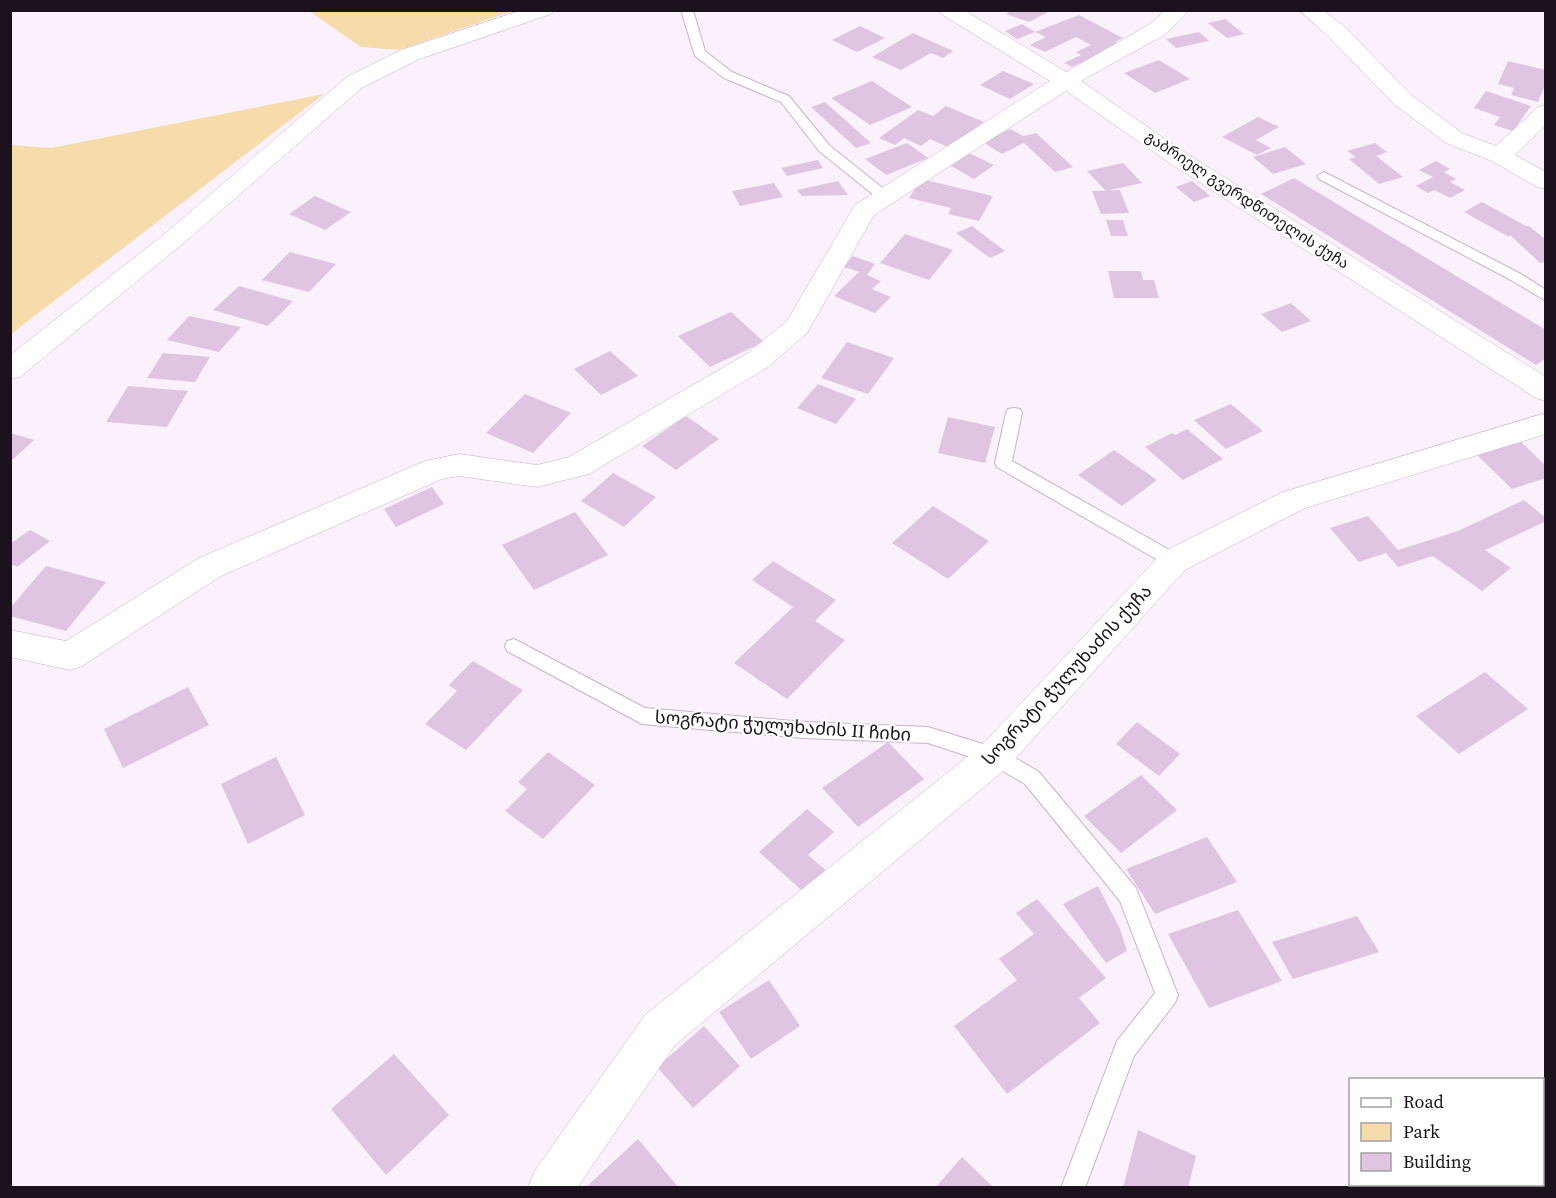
<svg xmlns="http://www.w3.org/2000/svg" width="1556" height="1198" font-family="'Source Serif 4','Noto Sans Georgian',serif">
<style>
.green{fill:#f7dcab}
.building{fill:#dfc5e2}
.lines{fill:none;stroke-linecap:round;stroke-linejoin:round}
.lane-casing{stroke:#c9b0cc;stroke-width:2}
.street-casing{stroke:#c9b0cc;stroke-width:1}
.lane{fill:#fff;fill-rule:evenodd}
.street{fill:#fff;fill-rule:evenodd}
.labels{text-anchor:middle;stroke-width:4.5;stroke-linejoin:round;paint-order:stroke}
.far-street-label{font-size:15px;fill:#1b121d;stroke:#fff}
.street-label{font-size:18px;fill:#1b121d;stroke:#fff}
</style>
<rect width="100%" height="100%" fill="#fbf1fc"/>
<path class="green" d="M309 11H513L399 50 361 47Z
M324 94 11 334V145L51 148Z"/>
<path class="building" d="M1011 10H1043L1048 12 1029 22 1006 14Z
M1079 15 1123 38 1115 42 1120 44 1072 67 1064 63 1081 55 1076 52 1091 45 1076 37 1045 52 1030 45 1046 37 1035 32Z
M1225 19 1244 34 1227 38 1208 23Z
M1022 24 1035 32 1017 39 1005 31Z
M860 26 885 38 857 52 832 40Z
M1199 32 1209 41 1176 48 1166 39Z
M913 33 953 51 943 58 931 53 901 70 872 57Z
M1159 60 1190 79 1155 93 1124 73Z
M1508 61 1546 70V83L1538 102 1511 95 1514 88 1498 84Z
M1003 71 1034 84 1010 99 980 85Z
M872 81 912 107 870 125 831 98Z
M1486 91 1531 106 1513 131 1494 125 1500 117 1474 108Z
M825 102 871 143 856 148 811 107Z
M946 106 984 122 950 148 930 139 921 146 904 138 895 145 879 138 918 110 933 116Z
M1258 117 1279 127 1256 140 1271 148 1257 155 1222 137Z
M1010 129 1023 136 1036 133 1073 167 1055 172 1024 143 1002 154 983 142Z
M907 143 928 158 886 175 865 159Z
M1375 143 1387 152 1376 156 1403 177 1379 184 1349 159 1356 157 1347 151Z
M1285 147 1306 164 1273 174 1253 157Z
M969 153 994 165 974 179 949 165Z
M818 160 823 168 787 176 781 168Z
M1436 161 1450 169 1444 172 1456 179 1450 182 1465 190 1450 198 1434 190 1428 193 1416 186 1433 177 1419 170Z
M1123 163 1142 183 1106 191 1087 171Z
M1294 178 1546 330V358L1536 365 1261 194Z
M921 179 993 196 979 221 948 214 951 208 909 198Z
M838 181 848 195 802 196 797 190Z
M1192 181 1210 196 1194 202 1176 187Z
M774 183 783 197 740 206 732 191Z
M1120 190 1129 213 1101 214 1092 191Z
M315 196 351 212 325 230 289 214Z
M1482 202 1526 226H1529L1546 240V262L1540 263 1510 235 1509 237 1464 212Z
M1106 220H1123L1128 236H1111Z
M972 226 1005 251 990 258 956 233Z
M905 234 953 250 929 280 880 263Z
M290 252 336 264 309 292 262 280Z
M853 256 875 264 867 275 881 281 872 289 891 297 875 313 834 296 859 272 844 267Z
M1108 271H1141L1143 280H1154L1159 298H1114Z
M239 286 293 301 268 326 213 310Z
M1291 303 1311 321 1282 332 1261 314Z
M731 312 764 342 710 367 678 336Z
M189 316 241 327 219 352 167 340Z
M847 342 894 358 868 394 821 378Z
M610 351 638 376 601 395 574 369Z
M163 353 210 357 195 382 147 378Z
M818 384 856 399 836 424 797 408Z
M128 386 188 391 167 427 106 422Z
M525 394 571 413 533 453 486 433Z
M1231 404 1263 431 1226 449 1194 420Z
M686 416 719 439 676 470 642 446Z
M948 417 995 427 985 463 938 453Z
M1187 429 1223 459 1183 480 1145 447 1172 433 1175 435Z
M10 433 34 440 10 462Z
M1519 440 1546 466V478L1512 489 1476 454Z
M1114 450 1157 480 1122 506 1078 475Z
M613 473 656 497 624 527 581 501Z
M432 487 444 504 396 527 384 509Z
M1524 500 1546 518V521L1485 550 1511 568 1482 591 1433 556 1398 567 1386 553 1359 562 1330 528 1368 516 1398 550 1458 531Z
M933 506 989 541 948 579 892 543Z
M575 512 608 555 534 590 502 545Z
M30 530 50 541 17 567 10 563V544Z
M773 561 836 600 815 621 845 640 787 699 734 663 793 607 752 580Z
M46 566 106 582 66 631 10 616V608Z
M473 661 523 690 466 750 425 724 457 691 449 685Z
M1485 672 1528 709 1459 754 1416 716Z
M188 687 209 725 123 768 104 729Z
M1137 722 1180 754 1159 776 1116 744Z
M888 742 924 779 858 827 822 788Z
M548 752 595 785 543 839 505 811 527 789 518 782Z
M276 757 305 815 248 844 221 784Z
M1141 775 1177 810 1121 853 1084 816Z
M807 809 834 832 808 855 830 874 807 895 759 852Z
M1207 837 1237 882 1155 914 1126 869Z
M1098 886 1120 929 1127 951 1106 963 1063 904Z
M1037 899 1106 978 1079 998 1100 1023 1007 1094 954 1026 1017 980 999 959 1034 934 1016 913Z
M1238 910 1282 981 1209 1008 1168 934Z
M1357 916 1379 952 1293 979 1272 942Z
M769 980 800 1026 751 1059 719 1012Z
M704 1026 740 1066 693 1108 657 1067Z
M394 1054 449 1115 386 1175 331 1109Z
M1138 1130 1196 1156 1188 1188H1123Z
M638 1139 679 1188H585Z
M962 1157 994 1188H935Z"/>
<g class="lines">
<g class="lane-casing">
<path id="lane" d="M681 10H693L705 51 732 72 789 96 829 145 890 194 892 197 890 200H880L819 151 781 102 724 78 695 56Z
M1324 172 1521 274 1546 290V301L1511 280 1319 179 1317 176Z
M1014 408 1020 409 1022 413 1012 461 1180 556 1183 561 1180 566 1174 568 1168 566 997 467 995 463 1006 413 1008 409Z
M514 639 645 708 804 722 928 727 1002 750 1039 772 1136 888 1178 995 1175 1003 1134 1056 1085 1188H1061L1117 1041 1155 993 1120 901 1025 784 989 763 928 743 804 738 642 724 507 651 505 646 507 641Z"/>
</g>
<g class="street-casing">
<path id="street" d="M522 10H554L551 14 417 60 363 87 185 242 20 377 10 379V355L167 232 347 77 401 50Z
M938 10H964L1066 72 1150 24 1166 10H1189L1166 34 1081 81 1187 154 1546 377V401L1536 398 1171 164 1066 91 874 215 807 333 768 367 589 474 537 487 459 476 442 479 221 576 82 666 70 670 10 657V630L66 641 199 558 425 461 459 454 537 465 569 457 748 353 787 321 855 205 1050 81 941 14Z
M1299 10H1323L1345 27 1411 95 1462 133 1496 146 1538 107 1546 105V125L1515 155 1546 172V189L1537 187 1492 161 1446 143 1395 105 1329 37Z
M1546 413V434L1305 508 1185 570 1008 767 675 1045 577 1188H528L534 1172 645 1015 982 745 1163 552 1283 492Z"/>
</g>
<use href="#lane" class="lane"/>
<use href="#street" class="street"/>
</g>
<g class="labels">
<g class="far-street-label">
<text transform="translate(1247 200) rotate(33)" y="5">გაბრიელ გვერდწითელის ქუჩა</text>
</g>
<g class="street-label">
<text transform="translate(1067 675) rotate(-47)" y="6">სოგრატი ჭულუხაძის ქუჩა</text>
<text transform="translate(783 726) rotate(4)" y="6">სოგრატი ჭულუხაძის II ჩიხი</text>
</g>
</g>
<rect width="1556" height="1198" fill="none" stroke="#1b121d" stroke-width="24"/>
<rect x="1349" y="1078" width="195" height="108" fill="#ffffff" stroke="#a4a0a5" stroke-width="1.5"/>
<rect x="1361" y="1098" width="30" height="9" fill="#ffffff" stroke="#a4a0a5" stroke-width="1.5"/>
<text x="1403" y="1108" font-size="18" fill="#1b121d">Road</text>
<rect x="1361" y="1123" width="30" height="18" fill="#f7dcab" stroke="#a4a0a5" stroke-width="1.5"/>
<text x="1403" y="1138" font-size="18" fill="#1b121d">Park</text>
<rect x="1361" y="1153" width="30" height="18" fill="#dfc5e2" stroke="#a4a0a5" stroke-width="1.5"/>
<text x="1403" y="1168" font-size="18" fill="#1b121d">Building</text>
</svg>
